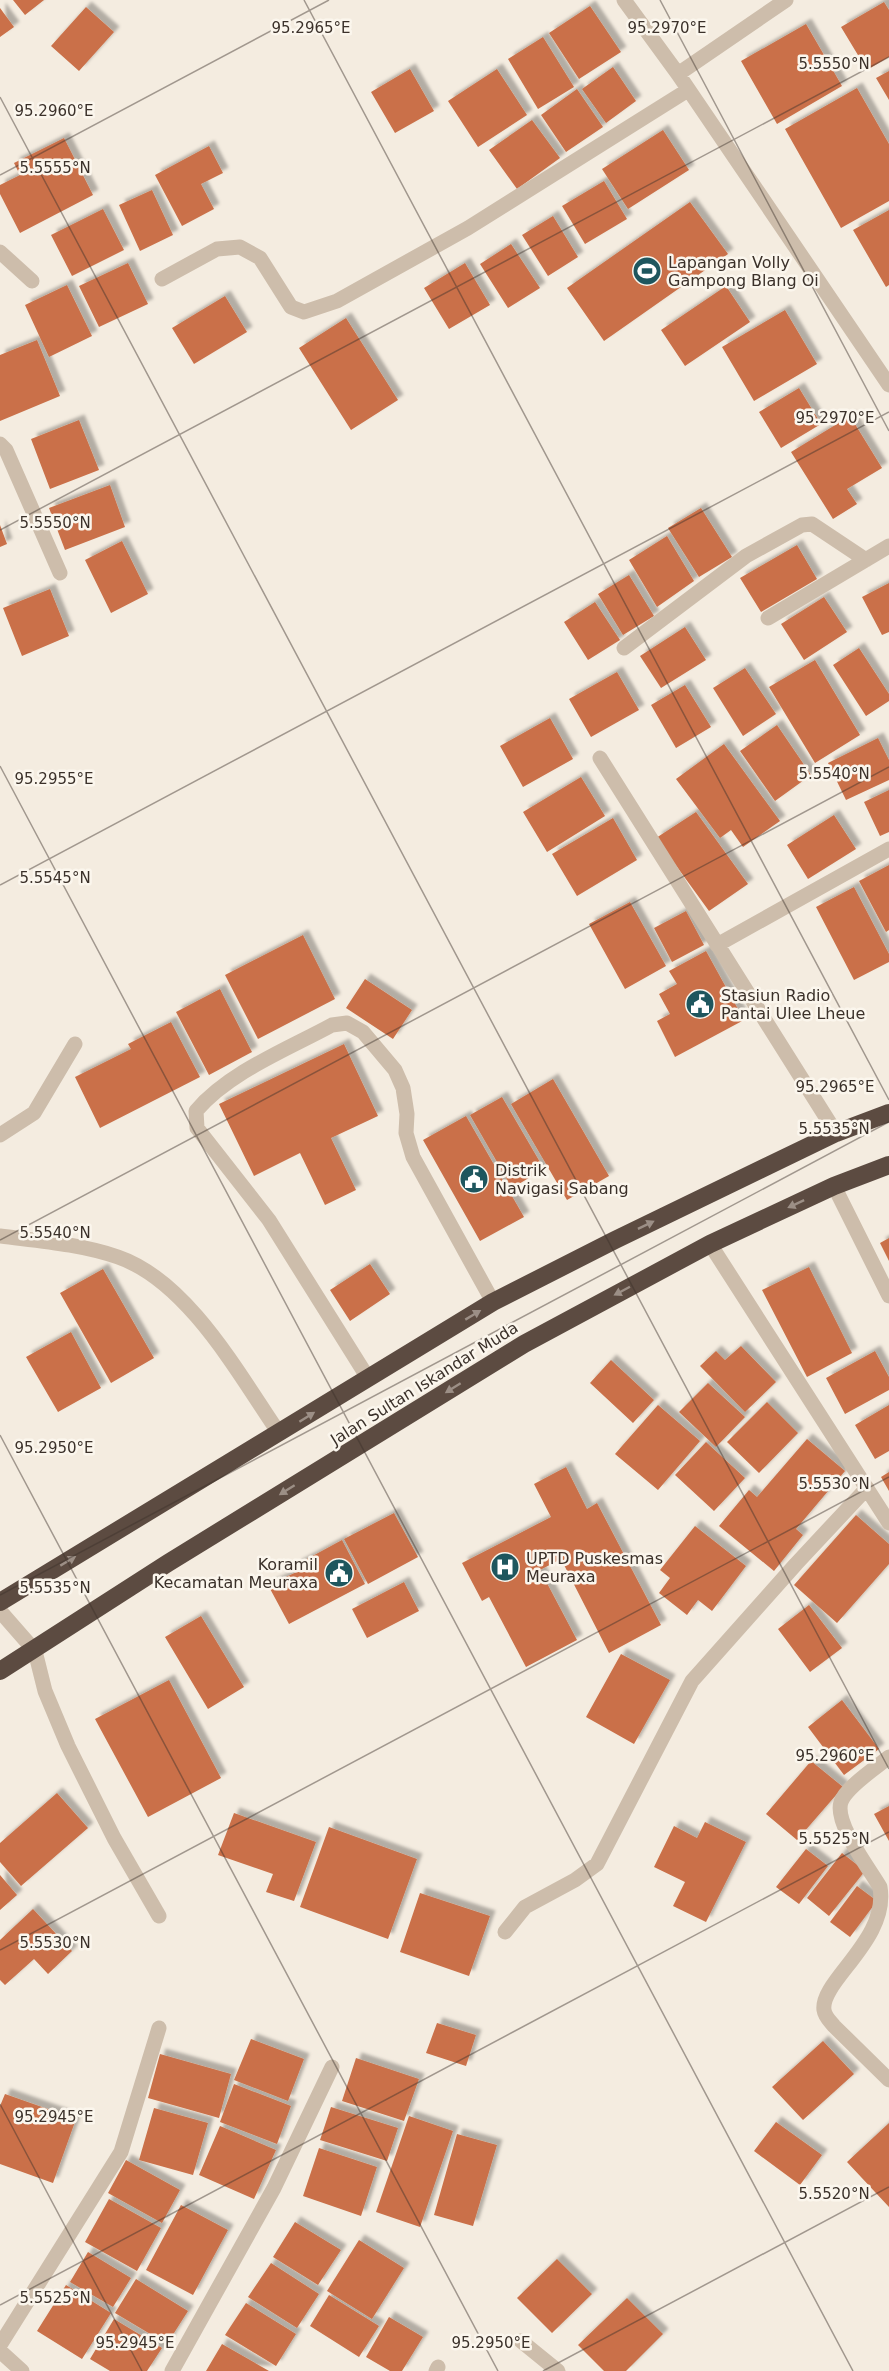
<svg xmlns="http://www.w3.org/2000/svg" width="889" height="2371" font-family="'DejaVu Sans',sans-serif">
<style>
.building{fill:#ca7048;filter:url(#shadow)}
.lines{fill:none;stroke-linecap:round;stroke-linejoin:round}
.minor{stroke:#cdbdab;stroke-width:15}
.highway{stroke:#5c4b41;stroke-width:18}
.oneway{fill:#9c8f86}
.ticks{fill:none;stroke:#3b312a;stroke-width:1.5;stroke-opacity:0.45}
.labels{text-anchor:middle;stroke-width:5;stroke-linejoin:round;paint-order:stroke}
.poi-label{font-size:16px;fill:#3b312a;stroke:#fbf6ed;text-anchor:start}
.street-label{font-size:16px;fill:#3b312a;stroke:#fbf6ed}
.ticks-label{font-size:15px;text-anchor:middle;fill:#3b312a;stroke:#fbf6ed;stroke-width:5;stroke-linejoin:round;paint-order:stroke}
</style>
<defs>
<filter id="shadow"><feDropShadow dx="5.5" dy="-5.5" stdDeviation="1.5" flood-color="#0004"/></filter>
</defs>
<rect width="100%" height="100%" fill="#f4ece0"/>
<path class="building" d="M13 0H44L25 15Z
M884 2 889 10V57L867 70 841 27Z
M590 6 621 52 579 79 549 33Z
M86 7 114 32 79 71 51 46Z
M0 8 14 27 0 37Z
M806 24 842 86 777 124 741 61Z
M543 37 574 87 538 109 508 59Z
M613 67 636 101 606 123 582 89Z
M410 69 434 111 395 133 371 92Z
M497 69 527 115 478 147 448 101Z
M889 71V100L876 78Z
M857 88 889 144V201L841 228 785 129Z
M577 89 603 127 566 152 541 115Z
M532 120 560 158 517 189 489 150Z
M663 130 689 170 628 209 602 169Z
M64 138 93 195 20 233 0 194V185L20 175 14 163Z
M209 146 223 173 201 184 214 209 182 226 155 175Z
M604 181 627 219 585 244 562 206Z
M152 190 173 235 140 251 119 205Z
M690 202 728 254 604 341 567 288Z
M103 209 124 250 72 276 51 235Z
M889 210V285L886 287 853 230Z
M553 216 578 257 548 276 522 235Z
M511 244 540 288 508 308 480 264Z
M128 263 148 304 99 327 79 286Z
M465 263 490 305 449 329 424 288Z
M67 285 92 336 49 357 25 305Z
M726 286 750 322 685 366 661 330Z
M225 296 247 332 194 364 172 328Z
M785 310 817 364 754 401 722 347Z
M346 318 398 400 351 430 299 348Z
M37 340 60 396 0 421V355Z
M799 388 821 424 781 448 759 412Z
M850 416 882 468 847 489 857 504 833 519 791 452Z
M79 420 99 470 50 489 31 439Z
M110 485 125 527 65 550 49 508Z
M701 508 732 557 699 577 668 528Z
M0 525 7 544 0 547Z
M667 536 694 581 657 607 629 560Z
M122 541 148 594 111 613 85 560Z
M797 545 817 579 761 612 740 578Z
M629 575 654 616 623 635 598 594Z
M889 583V632L882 635 862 597Z
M50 589 69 636 22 656 3 608Z
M824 597 847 632 804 660 781 624Z
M595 602 620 640 588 660 564 622Z
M685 627 706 660 661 688 640 656Z
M859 648 889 694V701L866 716 833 665Z
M815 660 860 735 815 763 769 687Z
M745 668 776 714 743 736 713 688Z
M617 672 639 710 591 737 569 699Z
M685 685 711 727 676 748 651 705Z
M550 718 573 759 523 787 500 746Z
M777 725 811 775 775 801 740 751Z
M878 738 889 760V780L846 800 828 763Z
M724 744 780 821 743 847 731 830 720 838 676 779Z
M581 777 605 816 547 852 523 812Z
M889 790V832L880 836 864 802Z
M696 812 748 884 709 911 656 838Z
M834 815 856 849 808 879 787 845Z
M613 818 637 860 577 896 552 854Z
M889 865V930L886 932 859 881Z
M854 887 889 954V962L854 980 816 907Z
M630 902 666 966 625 989 589 924Z
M686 911 704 945 672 962 654 928Z
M303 935 335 999 258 1039 225 975Z
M706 951 744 1020 675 1057 657 1021 670 1014 659 994 677 984 669 971Z
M365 979 412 1010 393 1039 346 1008Z
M220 989 252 1052 209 1075 176 1012Z
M171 1022 200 1077 100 1128 75 1077 131 1049 128 1044Z
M344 1044 378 1116 331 1138 356 1190 325 1205 300 1153 254 1176 219 1104Z
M553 1079 609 1176 567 1200 511 1104Z
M502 1097 544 1169 512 1188 470 1115Z
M466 1116 524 1217 480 1241 423 1140Z
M889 1238V1261L880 1243Z
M370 1264 390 1294 350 1321 330 1290Z
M809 1267 852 1353 807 1377 762 1290Z
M103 1269 154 1358 111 1383 60 1293Z
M71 1332 101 1388 58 1412 26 1357Z
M741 1346 776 1382 745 1412 700 1366 716 1351 725 1360Z
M875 1351 889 1377V1390L845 1414 826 1378Z
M611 1360 654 1400 633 1423 590 1383Z
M708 1383 745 1417 716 1447 679 1412Z
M767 1402 798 1433 759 1473 727 1442Z
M658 1405 700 1441 658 1490 615 1454Z
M889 1405V1451L875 1459 855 1425Z
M807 1439 845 1471 796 1529 803 1535 774 1571 719 1526 749 1490 757 1497Z
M706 1442 745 1478 714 1511 675 1475Z
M566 1467 587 1509 597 1503 661 1625 609 1653 561 1559 540 1570 577 1640 526 1667 489 1597 482 1601 462 1563 551 1517 534 1484Z
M889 1472V1491L881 1477Z
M394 1513 418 1557 368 1584 344 1539Z
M856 1515 889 1544V1564L837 1623 794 1585Z
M695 1526 746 1566 712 1611 698 1600 687 1615 659 1593 670 1578 660 1570Z
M342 1540 365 1584 289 1624 268 1585 299 1571 296 1565Z
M404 1582 419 1611 367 1638 352 1609Z
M809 1605 842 1648 810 1672 778 1629Z
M201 1616 244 1687 208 1709 165 1637Z
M621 1654 670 1680 634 1744 586 1717Z
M169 1680 221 1778 148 1817 95 1719Z
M842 1700 879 1749 844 1775 808 1727Z
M811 1761 843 1787 797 1840 766 1814Z
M57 1793 88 1828 21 1886 0 1862V1843Z
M889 1806V1841L874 1814Z
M234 1813 316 1842 294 1901 266 1892 273 1874 218 1855Z
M705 1822 746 1842 706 1922 673 1906 685 1882 654 1867 674 1826 697 1838Z
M329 1827 417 1859 388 1939 300 1907Z
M806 1849 828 1866 799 1904 776 1887Z
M842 1853 865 1871 829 1916 807 1898Z
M0 1875 17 1895 0 1910Z
M857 1886 877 1901 850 1937 830 1922Z
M420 1893 490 1916 469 1976 400 1952Z
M33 1909 72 1951 48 1974 34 1959 5 1985 0 1980V1940Z
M437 2023 476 2035 466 2066 426 2053Z
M251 2039 304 2059 288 2101 234 2080Z
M823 2041 854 2074 803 2120 772 2087Z
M160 2054 231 2074 219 2118 148 2098Z
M356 2058 419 2079 404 2121 342 2101Z
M234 2084 291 2106 277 2144 220 2122Z
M5 2094 76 2119 53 2183 0 2164V2106Z
M331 2107 398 2128 387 2161 320 2140Z
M154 2108 208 2123 193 2175 139 2160Z
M409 2116 453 2131 420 2227 376 2212Z
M776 2122 822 2155 800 2185 754 2151Z
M889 2123V2207L847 2162Z
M220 2126 276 2150 254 2199 199 2175Z
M457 2134 497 2145 473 2226 434 2215Z
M319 2148 377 2167 361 2216 303 2196Z
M126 2160 180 2190 162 2223 108 2193Z
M109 2199 161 2228 137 2271 85 2242Z
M181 2205 228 2230 193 2295 146 2270Z
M295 2222 341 2250 318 2285 273 2257Z
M359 2240 404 2268 372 2319 327 2291Z
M88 2252 131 2278 113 2307 70 2282Z
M557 2259 592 2294 552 2333 517 2298Z
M271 2263 319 2294 297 2328 248 2297Z
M136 2279 188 2311 167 2344 115 2313Z
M66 2285 111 2313 82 2359 37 2331Z
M329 2295 379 2326 359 2357 310 2326Z
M627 2298 663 2334 626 2371H604L578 2345Z
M246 2303 296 2334 276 2366 225 2335Z
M389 2317 423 2337 402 2371H390L366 2357Z
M114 2319 162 2348 147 2371H110L90 2359Z
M222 2344 269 2371H206Z"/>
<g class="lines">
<path class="minor" d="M624 0 678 74 889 385
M678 74 786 0
M0 252 32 281
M162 279 217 249 240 247 260 258 291 307 304 312 337 301 468 228 688 90
M0 444 6 450 60 573
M768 618 889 546
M624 648 746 556 802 525 812 524 866 560
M600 758 836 1133
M717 945 889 849
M0 1135 34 1113 75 1044
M834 1186 889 1296
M0 1236C39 1241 80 1244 118 1257 188 1281 239 1375 279 1433
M710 1244 889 1523
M368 1378 269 1220 197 1128 196 1111C229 1072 288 1049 332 1025L347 1023 363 1032 395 1070 403 1088 407 1114 406 1133 413 1157 493 1302
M0 1611 35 1651 45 1691 68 1746 114 1838 159 1916
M889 1757C877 1767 846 1787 841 1802 834 1823 869 1868 880 1887 889 1940 820 1981 824 2010 825 2017 830 2021 834 2026L889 2080
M505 1932 525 1907 575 1880 597 1864 692 1681 796 1564 867 1488
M521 2341 558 2371
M0 2345 121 2152 159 2028
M0 2351 22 2371
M172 2371 274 2188 332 2067
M436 2371 438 2367"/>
<path class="highway" d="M0 1602 493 1302 615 1240 836 1133 889 1113
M0 1671 168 1563 524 1344 710 1244 834 1186 889 1165"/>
</g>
<defs><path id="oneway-solid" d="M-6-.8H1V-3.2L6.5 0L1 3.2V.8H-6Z" transform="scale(1.5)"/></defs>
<g class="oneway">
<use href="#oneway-solid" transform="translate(796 1204) rotate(155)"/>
<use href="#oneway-solid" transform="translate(646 1225) rotate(-26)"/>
<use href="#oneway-solid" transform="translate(622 1291) rotate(152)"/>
<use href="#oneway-solid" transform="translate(473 1315) rotate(-31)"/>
<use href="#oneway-solid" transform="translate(453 1388) rotate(148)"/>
<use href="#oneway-solid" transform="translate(307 1417) rotate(-32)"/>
<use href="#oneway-solid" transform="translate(287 1490) rotate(148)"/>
<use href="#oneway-solid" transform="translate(68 1561) rotate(-31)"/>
</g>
<path class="ticks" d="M304 0 889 1100M660 0 889 431M0 97 889 1769M0 175 329 0M0 530 889 57M0 766 853 2371M0 885 889 412M0 1240 889 767M0 1435 498 2371M0 1595 889 1122M0 1950 889 1477M0 2104 142 2371M0 2305 889 1832M543 2371 889 2187"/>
<defs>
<g id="stadium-disc" transform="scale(1.5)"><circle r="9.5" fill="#1e565e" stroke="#fbf6ed"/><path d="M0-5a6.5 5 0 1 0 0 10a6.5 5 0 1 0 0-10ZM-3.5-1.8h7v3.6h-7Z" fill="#fff"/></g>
<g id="civic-disc" transform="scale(1.5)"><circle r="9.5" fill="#1e565e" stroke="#fbf6ed"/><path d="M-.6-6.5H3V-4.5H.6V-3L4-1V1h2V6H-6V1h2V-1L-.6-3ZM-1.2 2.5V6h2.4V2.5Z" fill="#fff"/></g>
<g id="hospital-disc" transform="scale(1.5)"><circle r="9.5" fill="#1e565e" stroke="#fbf6ed"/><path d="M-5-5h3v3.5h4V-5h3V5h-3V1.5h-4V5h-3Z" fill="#fff"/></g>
</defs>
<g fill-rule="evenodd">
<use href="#stadium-disc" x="647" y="271"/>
<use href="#civic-disc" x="700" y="1004"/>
<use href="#civic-disc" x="474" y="1179"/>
<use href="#hospital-disc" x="505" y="1567"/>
<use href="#civic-disc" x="339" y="1573"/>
</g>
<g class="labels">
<g class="poi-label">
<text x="668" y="268">Lapangan Volly<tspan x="668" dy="18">Gampong Blang Oi</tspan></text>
<text x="721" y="1001">Stasiun Radio<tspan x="721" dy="18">Pantai Ulee Lheue</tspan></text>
<text x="495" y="1176">Distrik<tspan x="495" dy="18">Navigasi Sabang</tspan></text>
<text x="526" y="1564">UPTD Puskesmas<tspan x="526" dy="18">Meuraxa</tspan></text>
<text x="318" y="1570" text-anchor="end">Koramil<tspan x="318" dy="18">Kecamatan Meuraxa</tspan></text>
</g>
<g class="street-label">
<text transform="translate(424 1383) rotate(-32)" y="6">Jalan Sultan Iskandar Muda</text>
</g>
</g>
<g class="ticks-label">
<text x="311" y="33">95.2965°E</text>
<text x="667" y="33">95.2970°E</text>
<text x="834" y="69">5.5550°N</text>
<text x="54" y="116">95.2960°E</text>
<text x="55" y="173">5.5555°N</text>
<text x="835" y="423">95.2970°E</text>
<text x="55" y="528">5.5550°N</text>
<text x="834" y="779">5.5540°N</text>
<text x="54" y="784">95.2955°E</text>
<text x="55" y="883">5.5545°N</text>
<text x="835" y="1092">95.2965°E</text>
<text x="834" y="1134">5.5535°N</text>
<text x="55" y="1238">5.5540°N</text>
<text x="54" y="1453">95.2950°E</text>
<text x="834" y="1489">5.5530°N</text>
<text x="55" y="1593">5.5535°N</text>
<text x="835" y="1761">95.2960°E</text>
<text x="834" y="1844">5.5525°N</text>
<text x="55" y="1948">5.5530°N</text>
<text x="54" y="2122">95.2945°E</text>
<text x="834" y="2199">5.5520°N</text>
<text x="55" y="2303">5.5525°N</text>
<text x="135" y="2348">95.2945°E</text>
<text x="491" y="2348">95.2950°E</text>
</g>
</svg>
